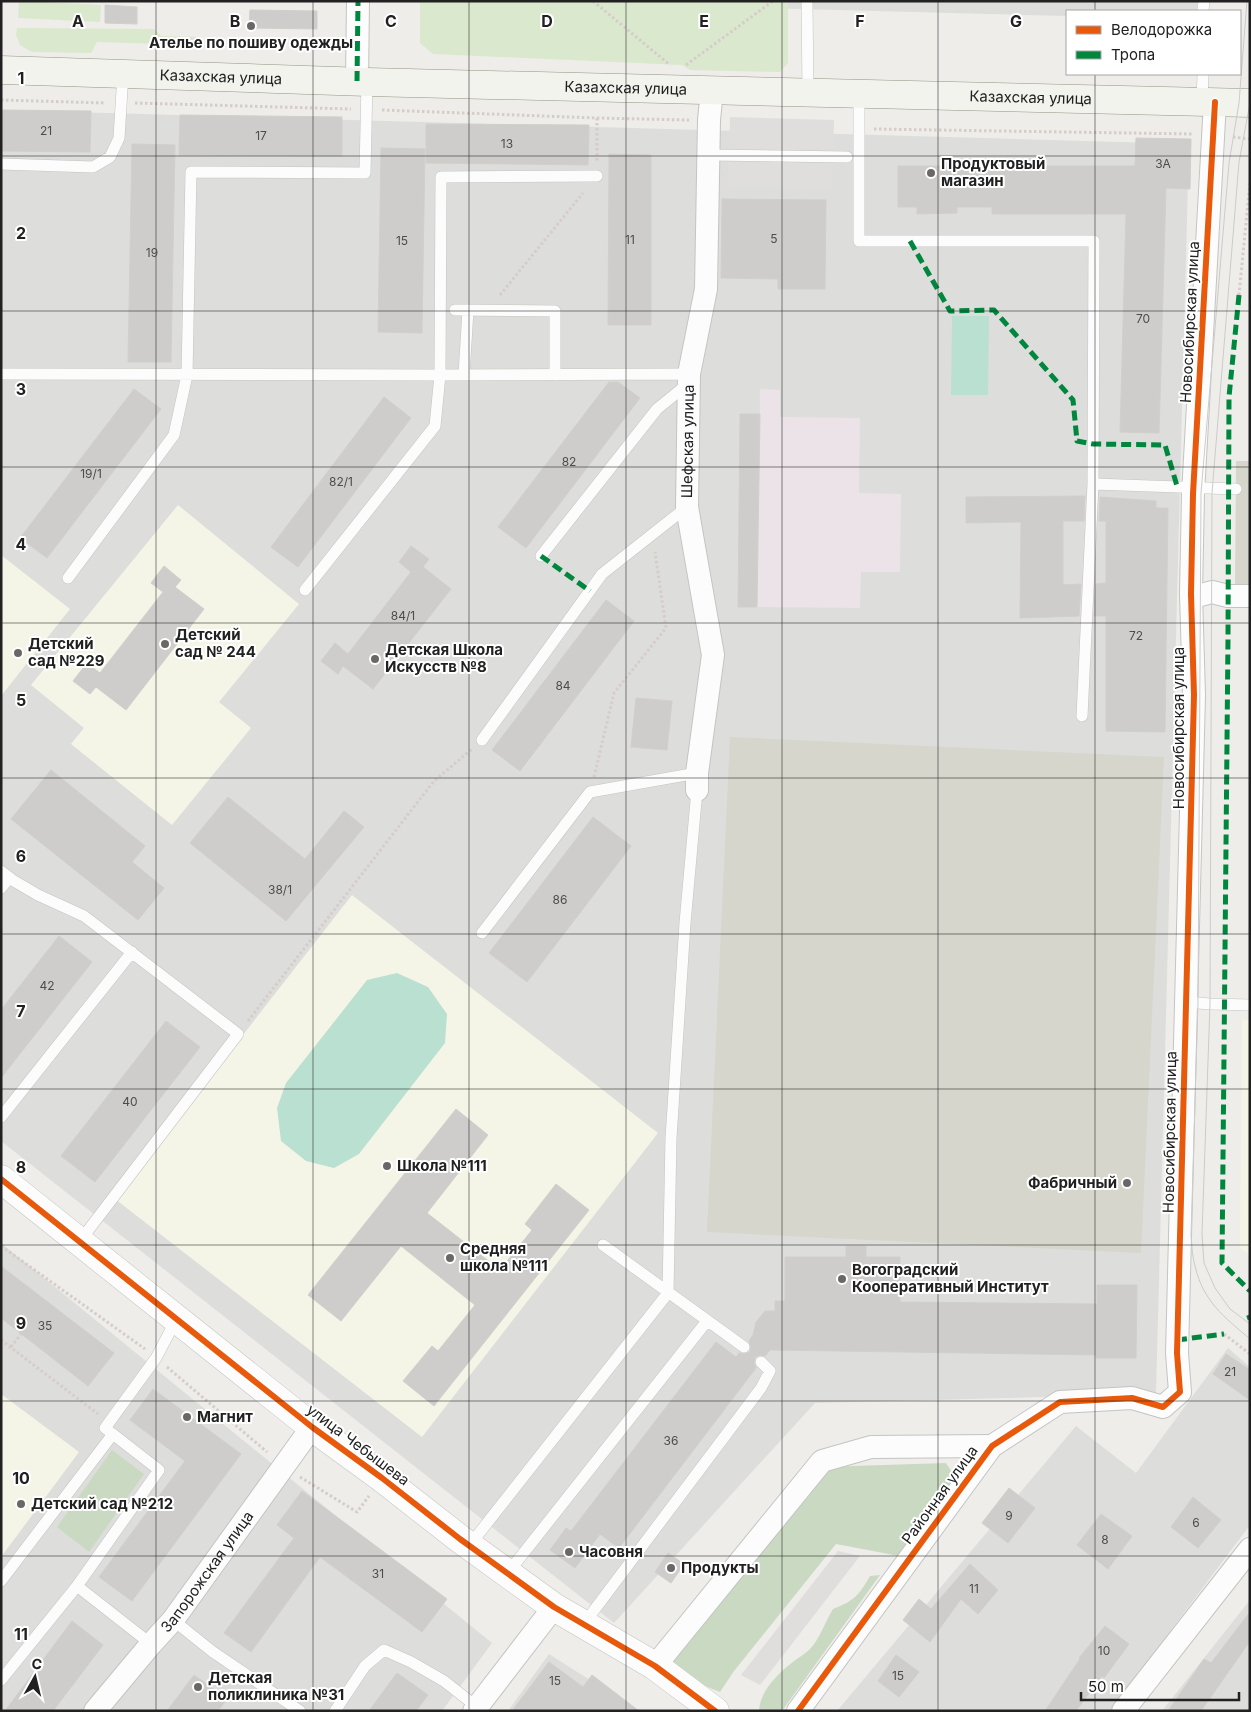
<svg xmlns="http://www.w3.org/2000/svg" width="1251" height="1712" font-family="Inter,sans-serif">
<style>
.residential{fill:#dddddb}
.industrial{fill:#ebe3e7}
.education{fill:#f5f5e7}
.construction{fill:#d6d6cd}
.grass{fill:#dae8cd}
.forest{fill:#cadac2}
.pitch{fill:#bae0d2}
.parking{fill:#dfdedd}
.building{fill:#cfcdcb;stroke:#d1cfcc}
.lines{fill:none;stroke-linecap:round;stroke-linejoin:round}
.service-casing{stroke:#c4c4c2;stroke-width:12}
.minor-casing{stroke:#c4c4c2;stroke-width:24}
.tertiary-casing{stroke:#c4c4c2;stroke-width:29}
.secondary-casing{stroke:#949684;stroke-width:29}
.path{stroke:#d6ccca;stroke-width:3;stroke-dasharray:2.5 2.5;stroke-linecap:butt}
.service{stroke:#fcfcfc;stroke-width:11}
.minor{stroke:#fcfcfc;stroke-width:22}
.tertiary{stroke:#fcfcfc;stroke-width:28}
.secondary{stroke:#f2f3ed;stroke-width:28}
.tram{stroke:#cbcbcb;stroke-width:1}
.quiet{stroke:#00873e;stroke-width:5;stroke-dasharray:10 5;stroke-linecap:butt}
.cycleway-casing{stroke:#fff;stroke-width:9}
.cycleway{stroke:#e8590c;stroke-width:6}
.grid{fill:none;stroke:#212121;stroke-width:1;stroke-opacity:0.55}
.poi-dot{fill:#696867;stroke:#fff;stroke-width:2}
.labels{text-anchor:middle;stroke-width:4;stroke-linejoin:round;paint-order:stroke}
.number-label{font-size:12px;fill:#4c4c4c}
.poi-label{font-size:15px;font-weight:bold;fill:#212121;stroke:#fff;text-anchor:start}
.street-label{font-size:15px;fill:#212121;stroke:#fff}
.grid-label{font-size:16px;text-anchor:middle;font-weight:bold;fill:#212121;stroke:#fff;stroke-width:4;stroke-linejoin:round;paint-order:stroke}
</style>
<rect width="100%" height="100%" fill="#eeedea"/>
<path class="residential" d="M494 1H1198L1197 11H1067V16Z
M1 110 1189 144 1156 1394 815 1403 614 1623 1 1141Z
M1 1243 492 1643 442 1711H1Z
M1228 1348 1250 1367V1525L1110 1711H837L1076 1426 1136 1473Z
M1250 1600V1711H1162Z
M549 1654 639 1711H508Z"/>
<path class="industrial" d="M760 389 780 390V417L860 418 859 493 901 494 900 572H861L860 608 757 607Z"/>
<path class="education" d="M178 505 299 604 219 702 251 728 172 825 71 744 84 728 31 685Z
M1 555 70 609 1 696Z
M352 895 658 1133 422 1437 115 1199Z
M1242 1020H1250V1255L1240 1248Z
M1 1394 79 1452 1 1557Z"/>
<path class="construction" d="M1236 461H1250V590H1235Z
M730 737 1164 757 1141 1253 707 1232Z"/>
<path class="grass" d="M19 1 101 5 100 22 18 18Z
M420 1 788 2V63L780 72 690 70 682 65 433 54 420 43Z
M17 28 154 29 161 36 199 37V45L97 42 91 53 32 52 20 45 16 35Z"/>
<path class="forest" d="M112 1450 144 1474 89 1552 57 1527Z
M946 1463 957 1480 899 1556 836 1544 734 1671 720 1692 655 1666 821 1467Z
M880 1575 782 1711H759C760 1690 779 1673 794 1661 799 1657 805 1654 810 1649 820 1638 825 1622 833 1609 854 1601 859 1595 870 1576Z"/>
<path class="pitch" d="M952 316H989L988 395H951Z
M397 973 428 987 447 1014 445 1043 359 1154 334 1168 306 1161 281 1141 277 1108 286 1083 367 980Z"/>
<path class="parking" d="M730 117 834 120 832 190 728 186Z
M838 1551 860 1556 760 1685 741 1675Z"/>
<path class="building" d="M105 5 137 7V24L105 23Z
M250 10 317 11V29L249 28Z
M1 110 91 111 90 152 1 151Z
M180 115 342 117V156L179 155Z
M426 124 589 125 588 165 426 163Z
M1136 138 1191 139 1190 189 1166 188 1159 433 1120 432 1126 214H992V207H957V213L917 214V207H898V166H1135Z
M132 144 175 145 171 362H128Z
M381 148 425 149 422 333 378 332Z
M609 154 651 155V325H608Z
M722 199 826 200 825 289H778V279L721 278Z
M609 382H618L640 398 526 548 498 527Z
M134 389 161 409 47 558 20 538Z
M384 397 411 418 298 567 271 547Z
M740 414H760L757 607H738Z
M1085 496 1084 521H1063V585L1081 584 1079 616 1020 618 1021 522 966 523V497Z
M1100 497 1156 501V508H1168L1165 732 1106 731V616H1094L1096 584 1106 583V521H1099Z
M411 546 429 559 423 567 451 589 373 689 343 666 338 674 321 661 335 643 348 654 411 572 399 562Z
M164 566 181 580 175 587 204 609 126 710 96 687 90 694 73 681 87 663 100 673 163 592 151 583Z
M606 600 634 621 520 771 492 750Z
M636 698 672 701 667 750 631 747Z
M51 770 145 846 132 862 164 888 138 920 11 819Z
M228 797 305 859 344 811 364 827 286 921 190 843Z
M593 817 631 846 527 982 489 953Z
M59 936 92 962 1 1078V1010Z
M166 1021 200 1047 95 1182 61 1156Z
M456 1109 488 1135 427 1213 500 1270 532 1230 525 1224 556 1184 589 1210 434 1406 403 1381 432 1346 438 1351 475 1305 401 1246 341 1321 308 1295Z
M846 1246H866V1257H900V1302L1097 1304V1285H1137L1136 1358H1096V1355L770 1350 765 1356 760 1355 755 1357 754 1363 756 1368 619 1548 600 1534 575 1568 550 1550 566 1528 571 1531 716 1342 736 1357 739 1353 744 1354 750 1352 751 1347 749 1341 753 1335 756 1322 765 1311H775V1301H785V1257H846Z
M1 1266 114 1353 88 1386 1 1318Z
M1226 1354 1250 1370V1400L1213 1374Z
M153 1389 241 1454 132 1601 99 1577 185 1461 130 1420Z
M1009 1488 1035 1508 1008 1543 982 1523Z
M302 1491 447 1599 422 1632 320 1557 251 1652 224 1633 294 1538 277 1525Z
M1193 1497 1221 1520 1198 1548 1171 1527Z
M1101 1514 1132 1536 1108 1569 1077 1545Z
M668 1553 684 1564 671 1583 655 1572Z
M970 1564 998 1590 978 1614 961 1599 930 1642 903 1620 919 1599 931 1609Z
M1250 1612V1641L1201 1711H1168L1204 1659 1211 1663Z
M72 1621 103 1645 53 1711H5Z
M1105 1626 1129 1644 1104 1678 1102 1676 1076 1711H1045L1080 1659 1079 1658Z
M896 1655 919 1672 899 1697 878 1681Z
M549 1662 583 1687 592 1675 639 1711H512Z
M397 1673 428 1695 416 1711H369Z
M194 1675 227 1699 218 1711H167Z"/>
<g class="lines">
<g class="service-casing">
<path id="service" d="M807 1 808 93
M1203 11 1204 1
M859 94V241H1094L1093 484 1236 489
M1202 102 1203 74
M709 155 847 157
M1 164 93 167 110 157 119 138 123 74
M455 310 555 311V375
M1 374 440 375 689 374
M464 375 468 310
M541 556 657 409 689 383
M68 578 174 435 187 375 191 172 365 173 367 82
M305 590 435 426 440 375 441 177 597 176
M1082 716 1093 484
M482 740 602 574 687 507
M1 871 14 881 38 895 84 916 238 1034 80 1241
M1 888 9 878
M482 933 590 792 697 773
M1186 1002 1210 1004 1250 1005
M1 1117 132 952
M603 1245 744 1347
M469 1546 668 1293 671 1138 685 923 697 790
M507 1574 707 1321
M1 1581 113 1434
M173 1620 213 1652 300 1711
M583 1625 761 1388 770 1371 761 1362
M151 1644 77 1586 159 1470 105 1428 156 1358 177 1318
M1 1680 77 1586
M335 1711 365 1666 384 1650 411 1662 444 1681 477 1707"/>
</g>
<g class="minor-casing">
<g id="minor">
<path d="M357 81 358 1"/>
<path d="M1191 594 1201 595 1212 592 1228 596H1250"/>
<path id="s1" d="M697 790V773L713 655 687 507 689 374 706 289 709 120 712 90"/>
<path d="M655 1666 822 1461 871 1447 992 1446"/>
<path id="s2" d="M95 1711 151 1644 173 1620 312 1427"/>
<path d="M474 1711 554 1607"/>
<path d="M798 1711 992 1446 1060 1402 1132 1398 1163 1407 1180 1392 1177 1353 1194 695 1191 594 1193 494 1215 102"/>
<path d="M1123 1711 1250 1549"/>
</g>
</g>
<g class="tertiary-casing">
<path id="tertiary" d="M1 1179 312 1427 382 1478 460 1539 554 1607 655 1666 715 1711"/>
</g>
<g class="secondary-casing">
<g id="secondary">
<path id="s3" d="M1 70 367 82 1250 103"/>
</g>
</g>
<path class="path" d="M593 1 670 65
M686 65 773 1
M1 100 106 103
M135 103 351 109
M382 110 597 118 689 120
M597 118V161
M874 129 1193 134
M1233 137 1250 139
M500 295 583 193
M1239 295 1250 182
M594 777 614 693 666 628 655 552
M248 1021 434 781 472 749
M1 1246 145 1349
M1224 1334 1250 1354
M1 1340 98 1414
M11 1347 21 1334
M167 1367 267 1452
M300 1477 357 1512 369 1496"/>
<use href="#service" class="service"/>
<use href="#minor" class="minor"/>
<use href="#tertiary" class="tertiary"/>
<use href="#secondary" class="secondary"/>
<path class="tram" d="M1247 1 1239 103 1229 163 1201 493 1198 1003 1191 1235C1192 1245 1192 1256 1195 1266 1203 1301 1224 1317 1250 1339
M1250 103 1239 162 1212 493 1210 1004 1202 1234 1204 1263 1215 1288 1230 1309 1250 1324"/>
<path class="quiet" d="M357 81 358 1
M910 241 950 311 994 310 1073 400 1077 441 1093 444 1165 445 1177 486
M1239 295 1229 397 1228 638 1222 1263 1250 1291
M541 556 590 591
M1247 1318 1250 1317
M1177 1340 1224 1334"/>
<g class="cycleway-casing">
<path id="cycleway" d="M1 1179 312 1427 382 1478 460 1539 554 1607 655 1666 715 1711
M798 1711 992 1446 1060 1402 1132 1398 1163 1407 1180 1392 1177 1353 1194 695 1191 594 1193 494 1215 102"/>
</g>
<use href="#cycleway" class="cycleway"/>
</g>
<path class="grid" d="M156 1V1711M313 1V1711M469 1V1711M626 1V1711M782 1V1711M938 1V1711M1095 1V11M1095 74V1711M1 156H1250M1 311H1250M1 467H1250M1 623H1250M1 778H1250M1 934H1250M1 1089H1250M1 1245H1250M1 1401H1250M1 1556H1250"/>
<g class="poi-dot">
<circle cx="251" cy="26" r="5"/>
<circle cx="931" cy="173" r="5"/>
<circle cx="165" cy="644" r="5"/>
<circle cx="18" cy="653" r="5"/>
<circle cx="375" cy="659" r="5"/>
<circle cx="387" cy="1166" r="5"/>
<circle cx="1127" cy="1183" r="5"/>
<circle cx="450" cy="1258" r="5"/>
<circle cx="842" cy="1279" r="5"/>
<circle cx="187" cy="1417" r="5"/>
<circle cx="21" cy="1504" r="5"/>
<circle cx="569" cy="1552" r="5"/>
<circle cx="671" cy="1568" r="5"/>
<circle cx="198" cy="1687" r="5"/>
</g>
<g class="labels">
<g class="number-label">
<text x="46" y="135">21</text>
<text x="261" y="140">17</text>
<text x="507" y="148">13</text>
<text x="1163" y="168">3А</text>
<text x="774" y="243">5</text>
<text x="630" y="244">11</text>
<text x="402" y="245">15</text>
<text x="152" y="257">19</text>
<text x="1143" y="323">70</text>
<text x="569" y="466">82</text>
<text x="91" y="478">19/1</text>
<text x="341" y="486">82/1</text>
<text x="403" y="620">84/1</text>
<text x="1136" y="640">72</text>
<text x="563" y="690">84</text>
<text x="280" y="894">38/1</text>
<text x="560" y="904">86</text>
<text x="47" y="990">42</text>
<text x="130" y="1106">40</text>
<text x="45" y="1330">35</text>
<text x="1230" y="1376">21</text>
<text x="671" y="1445">36</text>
<text x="1009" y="1520">9</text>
<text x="1196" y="1527">6</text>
<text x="1105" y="1544">8</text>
<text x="378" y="1578">31</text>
<text x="974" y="1593">11</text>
<text x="1104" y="1655">10</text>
<text x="898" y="1680">15</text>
<text x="555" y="1685">15</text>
</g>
<g class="poi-label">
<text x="251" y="48" text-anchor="middle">Ателье по пошиву одежды</text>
<text x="941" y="169">Продуктовый<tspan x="941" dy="17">магазин</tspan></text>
<text x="175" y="640">Детский<tspan x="175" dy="17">сад № 244</tspan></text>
<text x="28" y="649">Детский<tspan x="28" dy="17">сад №229</tspan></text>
<text x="385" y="655">Детская Школа<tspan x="385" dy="17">Искусств №8</tspan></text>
<text x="397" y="1171">Школа №111</text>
<text x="1117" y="1188" text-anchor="end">Фабричный</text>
<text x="460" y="1254">Средняя<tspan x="460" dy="17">школа №111</tspan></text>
<text x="852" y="1275">Вогоградский<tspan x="852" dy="17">Кооперативный Институт</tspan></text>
<text x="197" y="1422">Магнит</text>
<text x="31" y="1509">Детский сад №212</text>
<text x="579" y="1557">Часовня</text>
<text x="681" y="1573">Продукты</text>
<text x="208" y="1683">Детская<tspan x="208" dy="17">поликлиника №31</tspan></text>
</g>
<g class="street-label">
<text dy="5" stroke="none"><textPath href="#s3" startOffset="220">Казахская улица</textPath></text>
<text dy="5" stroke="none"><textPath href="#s3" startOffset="625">Казахская улица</textPath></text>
<text dy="5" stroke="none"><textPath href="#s3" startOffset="1030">Казахская улица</textPath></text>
<text transform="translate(1190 322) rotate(-87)" y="5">Новосибирская улица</text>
<text dy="5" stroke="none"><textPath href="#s1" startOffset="352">Шефская улица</textPath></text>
<text transform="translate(1179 728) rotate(-90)" y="5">Новосибирская улица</text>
<text transform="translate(1170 1132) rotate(-89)" y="5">Новосибирская улица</text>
<text transform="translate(358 1445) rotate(37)" y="5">улица Чебышева</text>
<text transform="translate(940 1495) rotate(-54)" y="5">Районная улица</text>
<text dy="5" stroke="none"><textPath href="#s2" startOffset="179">Запорожская улица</textPath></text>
</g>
</g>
<g class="grid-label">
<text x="78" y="27">A</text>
<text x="235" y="27">B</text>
<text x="391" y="27">C</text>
<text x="547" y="27">D</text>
<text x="704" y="27">E</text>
<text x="860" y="27">F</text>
<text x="1016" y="27">G</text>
<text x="21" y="84">1</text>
<text x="21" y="239">2</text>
<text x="21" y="395">3</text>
<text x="21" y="550">4</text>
<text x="21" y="706">5</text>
<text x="21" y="862">6</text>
<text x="21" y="1017">7</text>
<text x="21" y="1173">8</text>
<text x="21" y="1329">9</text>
<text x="21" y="1484">10</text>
<text x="21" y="1640">11</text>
</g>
<rect width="1251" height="1712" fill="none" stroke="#212121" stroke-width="5"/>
<rect x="1066" y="10" width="175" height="65" fill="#ffffff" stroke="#a6a6a6"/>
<rect x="1076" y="26" width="25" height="8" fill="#e8590c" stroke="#a6a6a6"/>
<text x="1111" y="35" font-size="15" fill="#212121">Велодорожка</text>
<rect x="1076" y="51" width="25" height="8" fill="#00873e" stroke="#a6a6a6"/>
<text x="1111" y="60" font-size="15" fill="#212121">Тропа</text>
<g transform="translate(35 1677) rotate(8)" stroke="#ffffff" stroke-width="4" paint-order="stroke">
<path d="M0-4L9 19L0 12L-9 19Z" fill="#212121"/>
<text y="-8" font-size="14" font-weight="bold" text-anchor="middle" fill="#212121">С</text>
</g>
<path d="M1081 1692v8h158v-8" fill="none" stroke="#212121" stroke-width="2.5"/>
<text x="1088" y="1692" font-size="15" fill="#212121" stroke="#ffffff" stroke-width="4" paint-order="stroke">50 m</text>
</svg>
